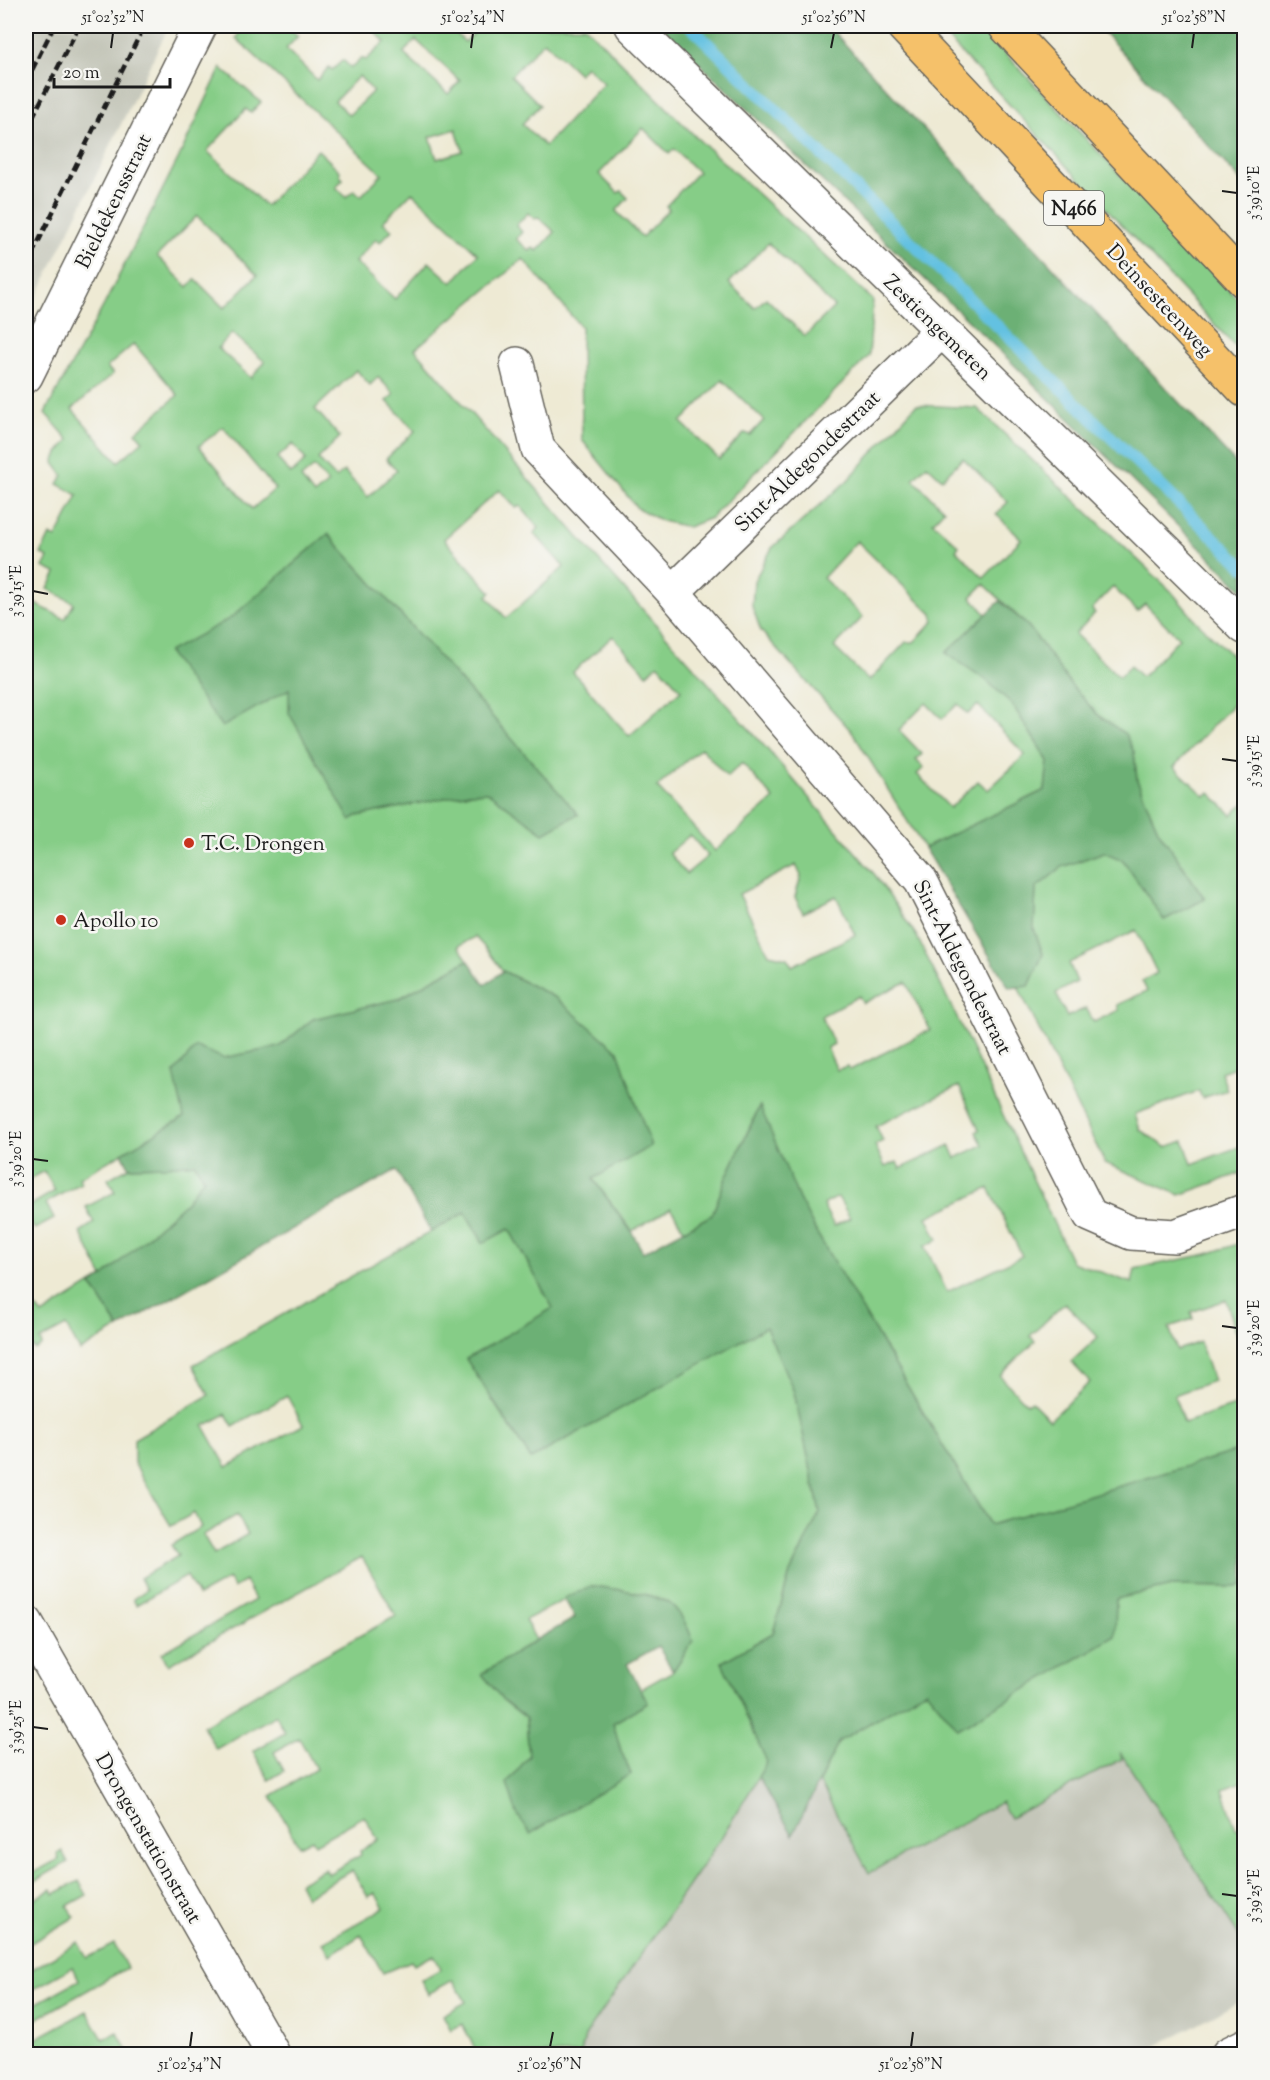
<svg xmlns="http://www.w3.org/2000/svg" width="1270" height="2080" font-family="'Sorts Mill Goudy',serif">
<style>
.industrial{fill:#c4c6b9}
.green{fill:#86cd87;stroke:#517452;stroke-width:1.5;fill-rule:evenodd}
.forest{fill:#6cb074;stroke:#446648;stroke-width:1.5}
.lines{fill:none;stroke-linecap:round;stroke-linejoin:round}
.stream{stroke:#63c1e1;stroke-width:12}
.minor-casing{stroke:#66645c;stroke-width:36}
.highway-casing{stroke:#66645c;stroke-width:36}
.minor{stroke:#fff;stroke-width:33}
.highway{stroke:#f5c16b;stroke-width:33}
.rail{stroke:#1c1c1c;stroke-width:4.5;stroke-dasharray:9 4.5;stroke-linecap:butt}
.ticks{fill:none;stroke:#1c1c1c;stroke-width:2}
.poi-dot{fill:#c8321e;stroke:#f6f6f2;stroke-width:2}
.labels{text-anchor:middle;stroke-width:5;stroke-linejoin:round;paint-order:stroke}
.shield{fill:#f6f6f2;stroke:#5d5d5c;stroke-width:1.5}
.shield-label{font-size:20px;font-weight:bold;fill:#1c1c1c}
.street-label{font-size:21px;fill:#1c1c1c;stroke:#f6f6f2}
.poi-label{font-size:21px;fill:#1c1c1c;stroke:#f6f6f2;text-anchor:start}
.neatline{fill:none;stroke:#1c1c1c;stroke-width:2}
.ticks-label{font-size:15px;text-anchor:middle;fill:#1c1c1c}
</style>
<rect width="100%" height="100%" fill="#f6f6f2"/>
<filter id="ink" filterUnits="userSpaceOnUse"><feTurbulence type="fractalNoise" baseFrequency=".0167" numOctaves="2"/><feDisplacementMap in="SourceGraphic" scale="12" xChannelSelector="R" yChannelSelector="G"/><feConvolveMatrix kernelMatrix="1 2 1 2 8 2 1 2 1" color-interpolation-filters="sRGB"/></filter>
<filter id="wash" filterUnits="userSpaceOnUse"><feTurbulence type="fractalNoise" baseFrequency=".008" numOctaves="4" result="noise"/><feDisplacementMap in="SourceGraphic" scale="24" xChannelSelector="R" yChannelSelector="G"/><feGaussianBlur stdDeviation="1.35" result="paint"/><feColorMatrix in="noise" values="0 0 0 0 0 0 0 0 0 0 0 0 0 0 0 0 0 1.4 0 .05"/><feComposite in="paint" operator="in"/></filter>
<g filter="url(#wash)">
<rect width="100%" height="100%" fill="#eeead4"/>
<path class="industrial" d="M26 26H169L26 319Z
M1065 1666 1244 1944V1999L1141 2054H581L585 2036 721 1838 758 1777 793 1834 839 1741Z"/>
<path class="green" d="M243 26H287L298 36 286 49 317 80 329 67 332 70 343 60 351 68 361 58 366 60 385 42 369 26H448L465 42 481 26H585L697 138 873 300 869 356 711 518 688 527 662 521 637 508 582 440 581 327 523 259 415 349 603 565 775 758 875 875 916 935 967 1038 1072 1262 1132 1283 1135 1269 1207 1254 1244 1242V1355L1226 1300 1191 1312 1193 1319 1169 1327 1177 1350 1200 1342 1213 1381 1174 1395 1184 1423 1244 1403V1449L990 1525 819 1237 799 1199 759 1107 726 1178 712 1215 684 1230 671 1208 632 1231 593 1179 556 998 503 971 487 950 475 937 458 946 468 960 398 999 313 1019 279 1047 223 1058 174 1073 185 1117 79 1178 81 1183 46 1203 54 1219 35 1229 31 1225 26 1229V1208L55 1191 44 1171 26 1182V599L65 619 74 603 48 589 56 573 43 567 48 558 41 554 50 535 56 538 78 495 58 484 63 475 54 463 58 453 69 440 45 413 104 305 178 159 221 68 261 102 251 113 246 109 207 151 266 206 318 150 340 171V176L343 179 336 187 346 197 354 190 361 196 382 174 236 38ZM416 40 460 81 448 94 403 53ZM544 41 579 74 586 66 604 83 545 146 522 124 540 105 511 76ZM359 76 373 91 349 115 335 101ZM643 128 669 154 674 149 698 172 666 206 669 209 642 237 616 211 628 198 621 191 618 193 599 174ZM456 129 463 151 437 159 430 137ZM412 192 478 254 452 283 429 262 395 299 355 262 376 239 380 242 392 230 383 222ZM528 213 535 219 538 217 555 232 537 251 533 248 530 251 516 239 522 232 516 225ZM197 216 257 275 224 308 195 279 188 287 157 256ZM768 243 834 307 805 336 766 298 755 308 729 283ZM232 333 265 362 251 378 218 348ZM134 344 178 395 136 432 143 441 118 462 72 409 113 374 107 367ZM356 370 370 385 378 377 394 394 387 401 415 431 386 459 397 470 368 497 344 471 336 478 318 459 340 437 315 409ZM722 380 764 420 750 435 745 433 719 459 681 422ZM223 427 275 489 252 509 199 446ZM293 444 306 460 291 474 277 458ZM314 467 328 483 314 495 301 478ZM499 490 516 508 520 506 539 528 534 533 564 567 506 618 487 596 491 592 444 539ZM328 534 468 689 578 815 506 804 487 792 469 793 357 816 290 689 168 653 231 618ZM613 636 647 674 658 664 681 690 629 736 573 672ZM701 748 727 777 742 763 774 799 715 851 657 787ZM690 835 708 856 686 874 669 853ZM796 865 801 876 795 897 803 913 836 896 855 935 792 966 787 958 769 954 739 894ZM906 982 930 1030 850 1070 847 1066 837 1070 827 1048 834 1044 821 1016 859 996 863 1003ZM959 1086 979 1130 976 1132 983 1145 956 1158 950 1145 900 1169 897 1162 885 1167 875 1145 883 1141 876 1126ZM989 1188 1022 1256 947 1292 925 1246 938 1240 927 1217ZM838 1197 850 1218 834 1226 823 1205ZM1065 1303 1098 1337 1071 1362 1090 1382 1050 1420 1031 1401 1027 1404 1000 1376 1035 1341 1030 1336Z
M936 26H979L1217 277 1244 306V356Z
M916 405 977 408 1171 591 1196 621 1244 667V704L1238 699 1174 767 1205 796 1209 792 1232 815 1244 803V1066L1243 1064 1221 1072 1227 1090 1202 1098 1199 1091 1135 1114 1140 1130 1166 1147 1184 1141 1192 1164 1244 1145V1172L1180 1195 1105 1163 1018 987 1029 986 1043 954 1034 929 1036 888 1062 867 1104 852 1123 860 1164 920 1205 899 1158 830 1137 780 1134 752 1125 734 1098 715 1071 685 1029 627 984 584 971 597 987 615 946 653 986 680 1012 704 1048 761 1045 790 924 848 853 733 761 631 752 606 754 581 772 548 847 481ZM963 458 1008 502 996 514 1021 539 984 578 956 550 959 546 933 522 944 510 913 479 927 465 942 479ZM857 541 932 614 934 621 914 642H906L869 681 834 647 863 617 823 578ZM1113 587 1137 611 1145 604 1179 638 1142 677 1130 666 1119 677 1075 634 1095 613 1092 609ZM926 703 942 719 958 704 968 714 978 705 1025 755 988 790 978 781 950 808 917 774 924 768 916 760 922 754 899 730ZM1136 930 1157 973 1142 981 1147 991 1117 1005 1119 1010 1094 1022 1086 1008 1067 1017 1056 993 1077 982 1069 963Z
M195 1163 204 1178 186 1202 103 1277 80 1232 94 1223 86 1207 115 1192 108 1179 129 1167 166 1166Z
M466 1212 509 1229 553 1308 490 1397 531 1459 766 1326 794 1392 820 1512 790 1573 773 1633 722 1662 768 1762 721 1838 585 2036 581 2054H478L462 2024 451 2030 443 2015 466 2002 453 1980 428 1994 421 1980 441 1969 434 1955 414 1965 411 1961 383 1973 361 1935 330 1955 323 1942 384 1908 375 1893 368 1897 352 1870 306 1897 299 1883 324 1869 328 1874 361 1855 360 1851 378 1840 364 1816 315 1844 312 1839 299 1846 271 1796 316 1769 299 1738 274 1752 284 1771 269 1780 253 1751 285 1733 276 1715 216 1749 203 1726 291 1673 396 1616 362 1557 168 1665 162 1653 255 1600 245 1581 233 1588 229 1579 198 1596 187 1576 136 1605 133 1599 146 1590 140 1578 178 1556 171 1545 201 1527 194 1513 171 1526 134 1463V1439L209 1395 193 1365ZM287 1396 303 1425 227 1467 204 1426 226 1414 233 1426ZM237 1515 248 1534 214 1554 203 1535ZM592 1586C614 1589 647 1592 667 1602 678 1607 689 1629 693 1641L673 1671 641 1689 648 1703 613 1723 621 1751 631 1774 529 1756 526 1718 503 1700 483 1675 536 1640 525 1620Z
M91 1284 119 1328 80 1351 66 1326 40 1340 42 1345 35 1350 32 1346 26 1349V1289L28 1304 38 1310 42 1315Z
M1244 1583V1666L1235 1670 1244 1697V1781L1223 1789 1236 1829 1244 1827V1944L1120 1752 1122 1759 1010 1818 1001 1802 869 1873 819 1782 839 1741 926 1689 959 1728 1114 1636 1116 1599 1172 1586 1237 1587Z
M62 1851 68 1862 26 1886V1877L59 1859 57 1854Z
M79 1881 87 1895 67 1906 75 1917 26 1946V1904L52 1889 54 1894Z
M78 1942 87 1958 114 1944 127 1968 26 2025V2005L28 2008 79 1980 73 1967 26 1993V1973Z
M87 2011 103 2039 117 2032 130 2054H26V2031L32 2041Z"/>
<path class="forest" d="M660 26H828L1244 472V591L1003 354Z
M1098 26H1244V184Z
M328 534 468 689 578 814 544 833 487 792 469 793 357 816 350 820 289 713V689L222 727 168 652 231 618Z
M1000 601 1029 627 1071 685 1098 715 1125 734 1134 752 1137 780 1158 830 1205 899 1164 920 1123 860 1104 852 1062 867 1036 888 1034 929 1043 954 1029 986 1009 988 924 848 1045 790 1048 761 1012 704 986 680 946 653Z
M468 960 485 985 503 971 556 998 618 1051 651 1146 593 1179 631 1231 643 1252 712 1215 726 1178 760 1106 799 1199 819 1237 990 1525 1244 1449V1583L1238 1587 1172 1586 1116 1599 1115 1636 958 1729 926 1690 839 1741 793 1835 758 1777 767 1762 722 1662 773 1633 790 1573 820 1512 794 1392 766 1327 531 1459 466 1359 553 1308 509 1229 483 1243 465 1212 431 1232 396 1170 119 1328 91 1284 103 1277 186 1202 204 1178 195 1163 166 1166 129 1167 122 1153 184 1117 174 1073 196 1047 223 1058 279 1047 313 1019 398 999Z
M592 1586C615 1589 646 1592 667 1602 678 1607 689 1629 693 1641L673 1671 658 1646 627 1664 648 1703 613 1723 621 1751 631 1774 530 1834 517 1814 507 1783 529 1756 526 1718 503 1700 482 1674 536 1640 575 1618 564 1598Z"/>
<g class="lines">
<path class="stream" d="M690 26 1244 567"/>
</g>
</g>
<g filter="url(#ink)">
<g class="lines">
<g class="minor-casing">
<path id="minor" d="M632 26 1244 627
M517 364 538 449 673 592 921 881 1090 1215 1131 1233 1175 1236 1244 1211
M26 376 200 26
M673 592 941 331
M26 1622 273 2054
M1228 2054 1244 2046"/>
</g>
<g class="highway-casing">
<path id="highway" d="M903 26 1244 390
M1005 26 1244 281"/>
</g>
<use href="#minor" class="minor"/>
<use href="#highway" class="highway"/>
<path class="rail" d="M26 82 54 26
M26 130 79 26
M26 267 144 26"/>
</g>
</g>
<path class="ticks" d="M111 48 113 33M471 48 473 33M831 48 834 33M1192 48 1194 33M1222 191 1237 193M33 591 48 594M1222 759 1237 761M33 1159 48 1161M1222 1326 1237 1328M33 1727 48 1729M1222 1894 1237 1896M190 2047 192 2032M550 2047 553 2032M911 2047 913 2032"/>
<g class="poi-dot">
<circle cx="189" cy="843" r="6"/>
<circle cx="61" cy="920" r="6"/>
</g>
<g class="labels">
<rect class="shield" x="1044" y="191" width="60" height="34" rx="4.5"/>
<g class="shield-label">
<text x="1074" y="215">N466</text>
</g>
<g class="street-label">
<text transform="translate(113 201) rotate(-64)" y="7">Bieldekensstraat</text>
<text transform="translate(1160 300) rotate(47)" y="7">Deinsesteenweg</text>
<text transform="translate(938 327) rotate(44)" y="7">Zestiengemeten</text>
<text transform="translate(807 461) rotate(-44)" y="7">Sint-Aldegondestraat</text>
<text transform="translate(963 967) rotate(63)" y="7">Sint-Aldegondestraat</text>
<text transform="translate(149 1838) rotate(60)" y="7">Drongenstationstraat</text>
</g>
<g class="poi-label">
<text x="201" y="850">T.C. Drongen</text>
<text x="73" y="927">Apollo 10</text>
</g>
</g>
<rect width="1270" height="2080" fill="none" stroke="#f6f6f2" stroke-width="66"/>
<path d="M54 78v9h116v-9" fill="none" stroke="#1c1c1c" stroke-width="3"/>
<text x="63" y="78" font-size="18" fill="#1c1c1c" stroke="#f6f6f2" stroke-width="4.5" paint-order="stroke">20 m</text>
<rect x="33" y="33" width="1204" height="2014" class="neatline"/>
<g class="ticks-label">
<text x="113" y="22">51°02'52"N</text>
<text x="473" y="22">51°02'54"N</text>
<text x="834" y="22">51°02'56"N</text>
<text x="1194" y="22">51°02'58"N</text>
<text transform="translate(1254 193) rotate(-90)" y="5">3°39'10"E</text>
<text transform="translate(16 591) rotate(-90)" y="5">3°39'15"E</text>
<text transform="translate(1254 761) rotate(-90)" y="5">3°39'15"E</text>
<text transform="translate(16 1159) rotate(-90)" y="5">3°39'20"E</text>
<text transform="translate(1254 1328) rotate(-90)" y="5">3°39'20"E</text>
<text transform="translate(16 1727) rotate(-90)" y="5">3°39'25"E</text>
<text transform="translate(1254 1896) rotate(-90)" y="5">3°39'25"E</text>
<text x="190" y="2069">51°02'54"N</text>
<text x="550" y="2069">51°02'56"N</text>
<text x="911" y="2069">51°02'58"N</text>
</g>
</svg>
